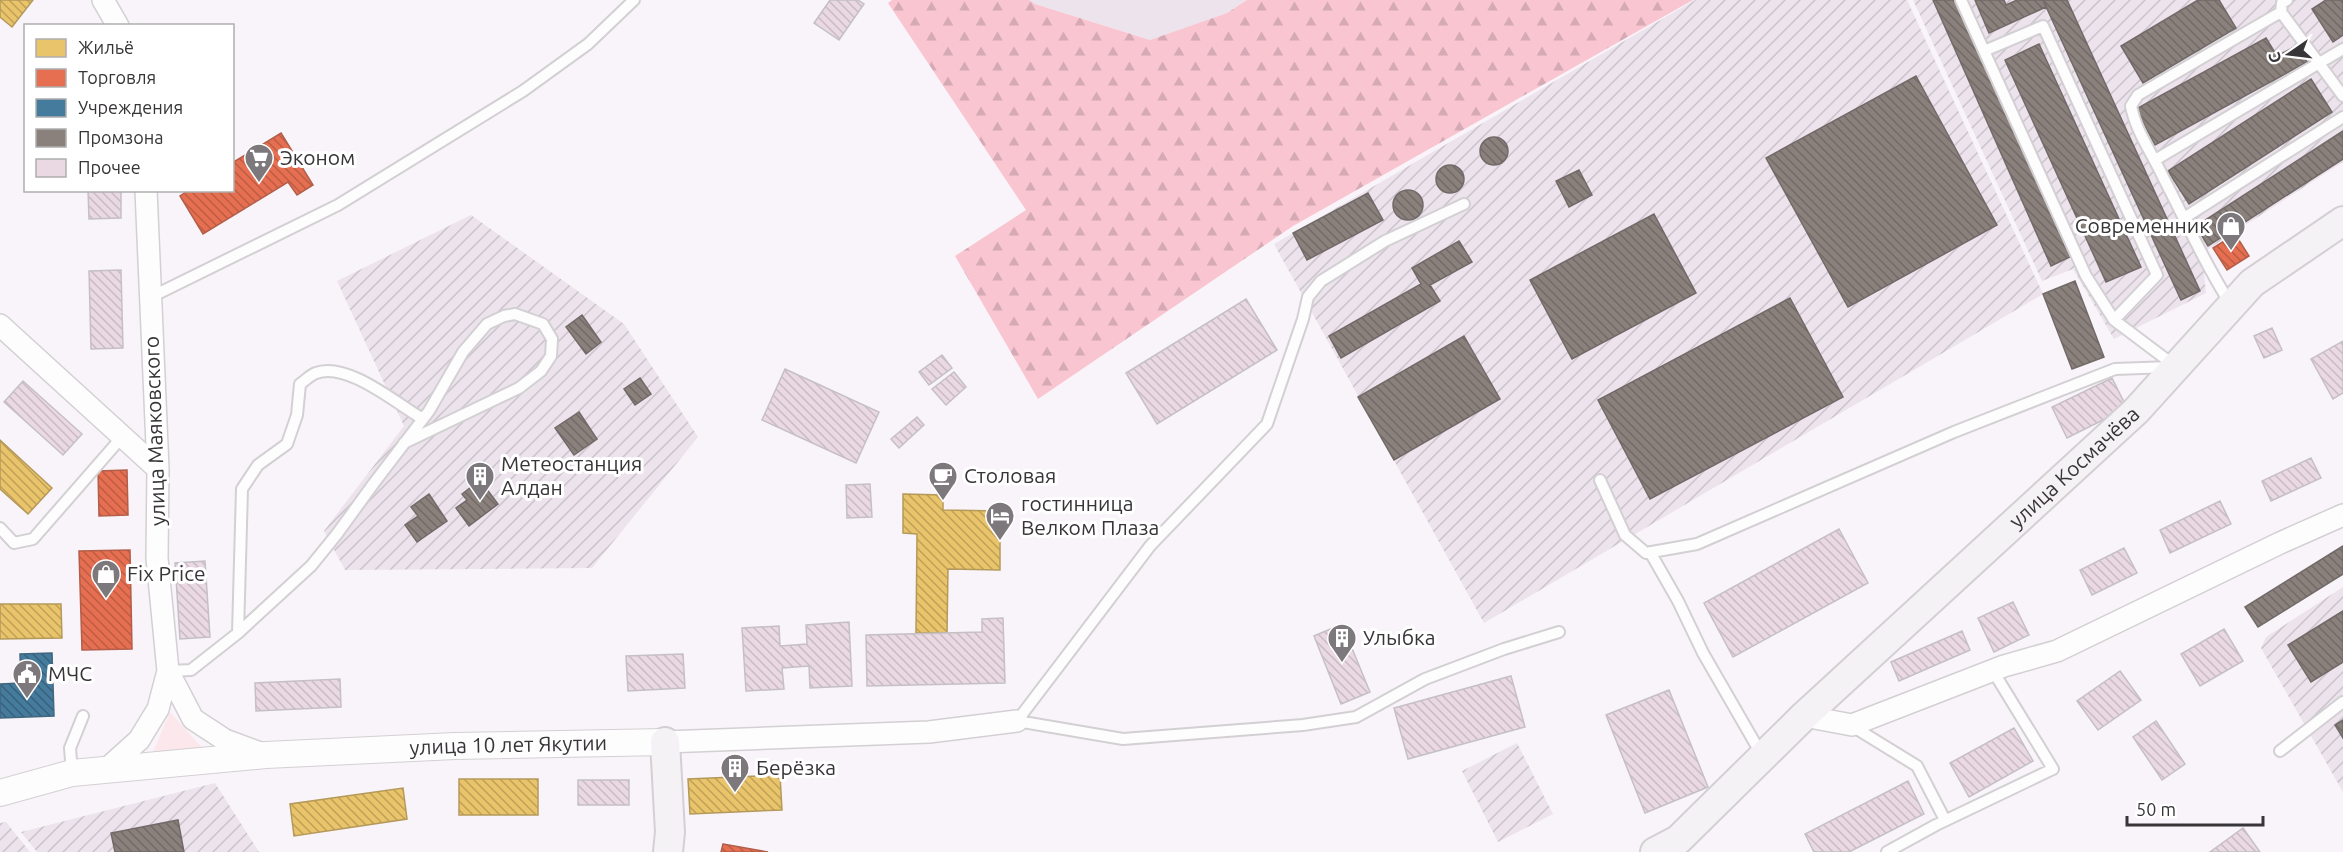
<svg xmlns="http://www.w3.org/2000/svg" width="2343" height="852" font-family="Ubuntu,sans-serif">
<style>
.built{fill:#ece3ec}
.industrial{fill:url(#industrial-furrows)}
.green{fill:#fce7ec}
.forest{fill:url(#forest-firs)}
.homes{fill:url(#homes-back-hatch);stroke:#b4995b;stroke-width:1.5}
.shops{fill:url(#shops-back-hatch);stroke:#b25e4a;stroke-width:1.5}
.public{fill:url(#public-back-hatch);stroke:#41667f;stroke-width:1.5}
.industry{fill:url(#industry-back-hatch);stroke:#716a68;stroke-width:1.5}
.building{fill:url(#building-back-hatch);stroke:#c4c0c3;stroke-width:1.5}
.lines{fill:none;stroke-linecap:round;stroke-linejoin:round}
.service-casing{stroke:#d3d0d3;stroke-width:14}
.minor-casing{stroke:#d3d0d3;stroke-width:24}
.tertiary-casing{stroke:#d3d0d3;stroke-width:28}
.secondary-casing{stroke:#d3d0d3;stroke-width:32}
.service{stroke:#fefdfe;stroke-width:10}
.minor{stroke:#fefdfe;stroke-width:21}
.tertiary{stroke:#fefdfe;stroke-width:26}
.secondary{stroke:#f5f2f6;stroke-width:28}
.labels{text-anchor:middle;stroke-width:6;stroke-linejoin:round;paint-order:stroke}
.poi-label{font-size:21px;fill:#383538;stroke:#fff;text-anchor:start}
.street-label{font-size:21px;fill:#383538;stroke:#fff}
</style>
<defs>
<pattern id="industrial-furrows" width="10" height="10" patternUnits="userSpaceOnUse" patternTransform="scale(1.5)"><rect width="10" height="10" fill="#ece3ec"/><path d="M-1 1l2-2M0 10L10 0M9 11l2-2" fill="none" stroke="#cbc3cb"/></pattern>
<pattern id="forest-firs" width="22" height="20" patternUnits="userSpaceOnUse" patternTransform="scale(1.5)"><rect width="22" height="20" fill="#f8c5d1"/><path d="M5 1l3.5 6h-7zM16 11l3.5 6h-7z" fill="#d5aab4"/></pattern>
<pattern id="homes-back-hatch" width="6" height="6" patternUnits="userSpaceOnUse" patternTransform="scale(1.5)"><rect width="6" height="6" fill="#e9c46a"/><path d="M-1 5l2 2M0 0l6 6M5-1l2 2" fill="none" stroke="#bea058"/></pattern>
<pattern id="shops-back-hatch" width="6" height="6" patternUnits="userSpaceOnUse" patternTransform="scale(1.5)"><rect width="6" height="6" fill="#e76f51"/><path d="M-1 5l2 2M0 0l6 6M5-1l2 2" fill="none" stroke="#bc5c44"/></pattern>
<pattern id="public-back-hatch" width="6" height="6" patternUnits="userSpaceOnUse" patternTransform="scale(1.5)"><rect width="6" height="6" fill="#457b9d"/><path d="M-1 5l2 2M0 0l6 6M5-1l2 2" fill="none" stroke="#38607a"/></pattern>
<pattern id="industry-back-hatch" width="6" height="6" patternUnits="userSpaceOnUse" patternTransform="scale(1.5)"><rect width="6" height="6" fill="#8a817c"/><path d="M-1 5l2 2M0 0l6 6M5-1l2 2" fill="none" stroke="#726a67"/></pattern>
<pattern id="building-back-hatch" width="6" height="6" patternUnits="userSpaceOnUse" patternTransform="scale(1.5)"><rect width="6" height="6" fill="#ead8e3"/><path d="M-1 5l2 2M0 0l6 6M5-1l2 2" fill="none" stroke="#c9bac4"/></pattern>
</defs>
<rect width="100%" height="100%" fill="#f9f4f9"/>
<path class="built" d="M1029 0H1247L1227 13 1150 40 1035 4Z"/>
<path class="industrial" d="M1695 0H1907L2043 294 1484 623 1274 244Z
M1913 0H2343V162L2202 253 2206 293 2114 339 2073 269 2042 281Z
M471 215 624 324 698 437 592 568 345 570 324 531 404 426 337 281Z
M2343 587V792L2261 648 2266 637Z
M1517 743 1553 814 1498 842 1462 771Z
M215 783 259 852H37L21 832Z
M6 822 30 852H0V823Z"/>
<path class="green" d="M170 712 205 751 151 757Z"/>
<path class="forest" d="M892 0H1029L1035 4 1150 40 1227 13 1247 0H1693L1293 226 1038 399 955 256 1026 210 888 3Z"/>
<path class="homes" d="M0 0H33L12 27 0 17Z
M0 440 52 488 28 514 0 489Z
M903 494 943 495V510L1000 511V570L948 569 947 633H916L917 534 903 533Z
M0 604H61L62 638 0 639Z
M780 775 782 810 690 814 688 779Z
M459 779H538V815H459Z
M403 788 407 819 294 836 290 804Z"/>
<path class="shops" d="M281 133 313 185 297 195 288 182 203 234 180 196 189 190H232V163Z
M2235 234 2249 256 2227 270 2213 248Z
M127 470 128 515 99 516 98 471Z
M130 550 132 649 82 650 79 551Z
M723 844 768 852H721Z"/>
<path class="public" d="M52 653 54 716 0 718V684L21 683 20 654Z"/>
<path class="industry" d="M1933 0H1956L2070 257 2051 266Z
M1975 0H2004L2006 5 2017 0H2043L2046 7 1989 33Z
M2043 0H2067L2200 291 2181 300Z
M2198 0H2219L2236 28 2143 83 2121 46Z
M2326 0H2343V35L2333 42 2312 9Z
M2266 38 2277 56 2298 45 2307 62 2155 145 2136 109Z
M2039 44 2141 267 2106 282 2005 60Z
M1916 76 1997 225 1848 307 1766 158Z
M2311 79 2332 112 2189 204 2168 171Z
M2343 131V159L2208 246 2196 226Z
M1480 151a14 14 0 1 1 28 0a14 14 0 1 1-28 0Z
M1436 179a14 14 0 1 1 28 0a14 14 0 1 1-28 0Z
M1579 170 1592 195 1569 207 1556 181Z
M1393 205a15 15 0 1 1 30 0a15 15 0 1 1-30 0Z
M1368 193 1383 220 1307 260 1293 233Z
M1654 214 1696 293 1572 359 1530 280Z
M1459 241 1472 262 1430 285 1440 301 1341 358 1329 336 1421 284 1412 268Z
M2075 281 2104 357 2072 369 2043 294Z
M1790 298 1843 397 1650 499 1598 400Z
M582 315 601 342 586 354 566 327Z
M1464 336 1500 399 1394 460 1358 397Z
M640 378 651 394 635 405 624 389Z
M579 412 597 439 574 455 555 428Z
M480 480 498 504 469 526 456 508 467 500 462 494Z
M429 494 447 521 417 542 405 525 418 516 411 507Z
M2343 546V574L2258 627 2245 607Z
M2343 611V662L2311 682 2288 645Z
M2343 720V738L2335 725Z
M178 820 184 852H115L111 833Z"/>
<path class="building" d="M830 0H858L864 4 839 40 814 23Z
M88 190H121V218L89 219Z
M121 270 123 348 91 349 89 271Z
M1246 299 1277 350 1157 424 1126 373Z
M2272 328 2282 350 2264 358 2254 336Z
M2343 341V393L2333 399 2311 359Z
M942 355 952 368 929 385 919 372Z
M785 369 879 412 856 463 762 420Z
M954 372 966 387 946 405 932 389Z
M2112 378 2127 408 2067 438 2052 407Z
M23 381 82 434 63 455 4 402Z
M917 417 924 425 899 448 891 439Z
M2311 458 2321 478 2271 501 2262 481Z
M870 484 872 517 847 518 846 485Z
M2220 501 2231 524 2170 553 2160 530Z
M1839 529 1868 583 1733 657 1704 603Z
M2124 548 2137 573 2092 595 2080 570Z
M205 561 210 637 180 639 175 563Z
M2013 602 2029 635 1994 652 1978 618Z
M1003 618 1005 683 867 686 866 635 982 632V619Z
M849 622 852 686 810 688 809 666 782 668 784 689 746 691 742 628 779 626 780 646 807 644 806 625Z
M1342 624 1370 692 1341 704 1314 636Z
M2224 629 2243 661 2200 686 2181 654Z
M1962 631 1970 650 1899 681 1891 662Z
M683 654 685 688 628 691 626 656Z
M2120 671 2141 700 2098 730 2077 701Z
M1511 676 1525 727 1408 759 1394 708Z
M340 679 341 707 256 711 255 683Z
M1669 690 1708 787 1645 813 1606 715Z
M2156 721 2185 764 2162 780 2133 737Z
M2014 728 2033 761 1969 797 1950 763Z
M578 780H629V805H578Z
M1908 781 1924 814 1849 852H1814L1805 834Z
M2243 828 2260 852H2210Z"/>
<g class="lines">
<g class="service-casing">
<path id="service" d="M1961 0 2086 276 2114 320 2175 366
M2287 0 2282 3 2281 12 2343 96
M1984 51 2043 26 2157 275 2114 320
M2155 160 2343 49
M1464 204 1385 241 1321 281 1308 297 1303 319 1267 424 1150 546 1017 721 1123 739 1303 725 1356 717 1425 679 1504 649 1559 632
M2184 218 2343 117
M151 295V297L338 205 523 91 588 44 634 0
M2230 303C2204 263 2185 219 2163 177 2152 153 2136 132 2131 106L2138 95 2281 12
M1600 480 1625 535 1646 553 1697 544 1954 432 2115 369 2170 367
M0 528 14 543 33 539 122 437
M1650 552 1678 601 1703 653 1763 757
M238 633 242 489 258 465 287 444 297 415 300 384C305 381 310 375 316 373 347 361 397 404 423 419
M168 671 191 670 238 633 311 566 337 534 374 483 429 411 463 352 487 324 504 316 515 314 543 324 552 339 551 356 541 371 519 388 404 443
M1852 726 1917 766 1945 820
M2280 751 2343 702
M72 773 70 748 83 716
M1887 852 1936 825 2053 769 1993 671"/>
</g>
<g class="minor-casing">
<path id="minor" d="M103 0 118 26
M0 325 158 469
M168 671 193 719 225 740 263 754
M1804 716 1852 725 2004 666 2057 651 2280 543 2343 515
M665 742 929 732 1017 721
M99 770 109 767 139 740 158 709 168 671 157 558 158 469 146 190"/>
</g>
<g class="tertiary-casing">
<g id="tertiary">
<path id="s1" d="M0 793 72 773 266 755 455 746 665 742"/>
</g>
</g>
<g class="secondary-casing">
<g id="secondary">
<path d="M665 742 670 832 668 852"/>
<path id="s2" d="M1655 852 1678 840 1804 716 2136 411 2252 283 2343 221"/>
</g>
</g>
<use href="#service" class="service"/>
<use href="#minor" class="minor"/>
<use href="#tertiary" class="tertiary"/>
<use href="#secondary" class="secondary"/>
</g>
<defs>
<g id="supermarket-pin" transform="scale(1.5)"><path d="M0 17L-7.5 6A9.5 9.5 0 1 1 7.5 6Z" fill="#7c787c" stroke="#fff"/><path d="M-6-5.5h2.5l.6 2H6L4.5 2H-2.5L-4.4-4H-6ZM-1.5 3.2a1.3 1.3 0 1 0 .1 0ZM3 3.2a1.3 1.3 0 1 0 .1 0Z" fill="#fff"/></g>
<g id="shop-pin" transform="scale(1.5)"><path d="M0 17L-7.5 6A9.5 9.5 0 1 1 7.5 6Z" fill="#7c787c" stroke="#fff"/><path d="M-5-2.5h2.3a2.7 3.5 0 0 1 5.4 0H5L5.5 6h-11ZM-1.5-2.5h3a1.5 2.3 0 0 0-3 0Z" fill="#fff"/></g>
<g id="building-pin" transform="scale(1.5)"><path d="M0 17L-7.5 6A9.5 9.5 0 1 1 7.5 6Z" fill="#7c787c" stroke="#fff"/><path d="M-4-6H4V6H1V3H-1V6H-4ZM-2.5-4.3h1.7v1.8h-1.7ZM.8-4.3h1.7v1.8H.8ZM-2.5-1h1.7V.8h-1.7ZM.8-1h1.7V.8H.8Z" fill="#fff"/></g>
<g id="cafe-pin" transform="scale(1.5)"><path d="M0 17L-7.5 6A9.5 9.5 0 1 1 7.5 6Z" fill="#7c787c" stroke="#fff"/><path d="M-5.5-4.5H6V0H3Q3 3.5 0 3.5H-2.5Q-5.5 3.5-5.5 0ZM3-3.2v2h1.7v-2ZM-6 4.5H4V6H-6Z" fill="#fff"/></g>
<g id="hotel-pin" transform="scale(1.5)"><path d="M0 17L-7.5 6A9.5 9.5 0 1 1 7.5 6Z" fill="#7c787c" stroke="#fff"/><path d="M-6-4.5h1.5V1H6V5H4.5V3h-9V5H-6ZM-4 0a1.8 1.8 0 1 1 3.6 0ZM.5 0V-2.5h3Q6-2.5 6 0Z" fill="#fff"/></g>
<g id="civic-pin" transform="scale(1.5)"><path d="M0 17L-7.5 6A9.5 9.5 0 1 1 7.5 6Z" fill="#7c787c" stroke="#fff"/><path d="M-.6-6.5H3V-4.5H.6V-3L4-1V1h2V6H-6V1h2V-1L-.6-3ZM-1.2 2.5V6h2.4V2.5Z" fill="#fff"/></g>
</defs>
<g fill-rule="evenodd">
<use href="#supermarket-pin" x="259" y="158"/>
<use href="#shop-pin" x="2231" y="226"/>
<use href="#building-pin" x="480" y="476"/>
<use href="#cafe-pin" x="943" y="476"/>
<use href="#hotel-pin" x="1000" y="516"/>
<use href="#shop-pin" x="106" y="574"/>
<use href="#building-pin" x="1342" y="638"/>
<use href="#civic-pin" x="27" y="674"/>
<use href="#building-pin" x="735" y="768"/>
</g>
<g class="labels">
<g class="poi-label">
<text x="280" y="165">Эконом</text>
<text x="2210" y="233" text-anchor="end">Современник</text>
<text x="501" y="471">Метеостанция<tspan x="501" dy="24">Алдан</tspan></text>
<text x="964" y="483">Столовая</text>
<text x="1021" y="511">гостинница<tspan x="1021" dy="24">Велком Плаза</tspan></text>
<text x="127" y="581">Fix Price</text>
<text x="1363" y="645">Улыбка</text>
<text x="48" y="681">МЧС</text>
<text x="756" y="775">Берёзка</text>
</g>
<g class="street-label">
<text transform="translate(155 431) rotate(-92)" y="7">улица Маяковского</text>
<text dy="7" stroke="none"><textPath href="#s2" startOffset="570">улица Космачёва</textPath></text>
<text dy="7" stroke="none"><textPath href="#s1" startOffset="512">улица 10 лет Якутии</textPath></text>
</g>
</g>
<rect x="24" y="24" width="210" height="168" fill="#ffffff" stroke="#afaeaf" stroke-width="1.5"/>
<rect x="36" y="39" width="30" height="18" fill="#e9c46a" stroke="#afaeaf" stroke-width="1.5"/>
<text x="78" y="54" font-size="18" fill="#383538">Жильё</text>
<rect x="36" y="69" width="30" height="18" fill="#e76f51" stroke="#afaeaf" stroke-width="1.5"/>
<text x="78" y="84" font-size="18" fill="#383538">Торговля</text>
<rect x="36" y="99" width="30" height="18" fill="#457b9d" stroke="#afaeaf" stroke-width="1.5"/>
<text x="78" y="114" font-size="18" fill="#383538">Учреждения</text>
<rect x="36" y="129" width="30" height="18" fill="#8a817c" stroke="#afaeaf" stroke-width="1.5"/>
<text x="78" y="144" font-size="18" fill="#383538">Промзона</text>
<rect x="36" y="159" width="30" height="18" fill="#ead8e3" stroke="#afaeaf" stroke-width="1.5"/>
<text x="78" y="174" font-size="18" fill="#383538">Прочее</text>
<g transform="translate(2289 54) rotate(256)" stroke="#ffffff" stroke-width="4.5" paint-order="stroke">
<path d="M0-4.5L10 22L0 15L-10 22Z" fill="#383538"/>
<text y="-9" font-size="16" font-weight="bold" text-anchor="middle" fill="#383538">С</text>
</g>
<path d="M2127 816v9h136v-9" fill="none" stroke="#383538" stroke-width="3"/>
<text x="2136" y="816" font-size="18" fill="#383538" stroke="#ffffff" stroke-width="4.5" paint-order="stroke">50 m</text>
</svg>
